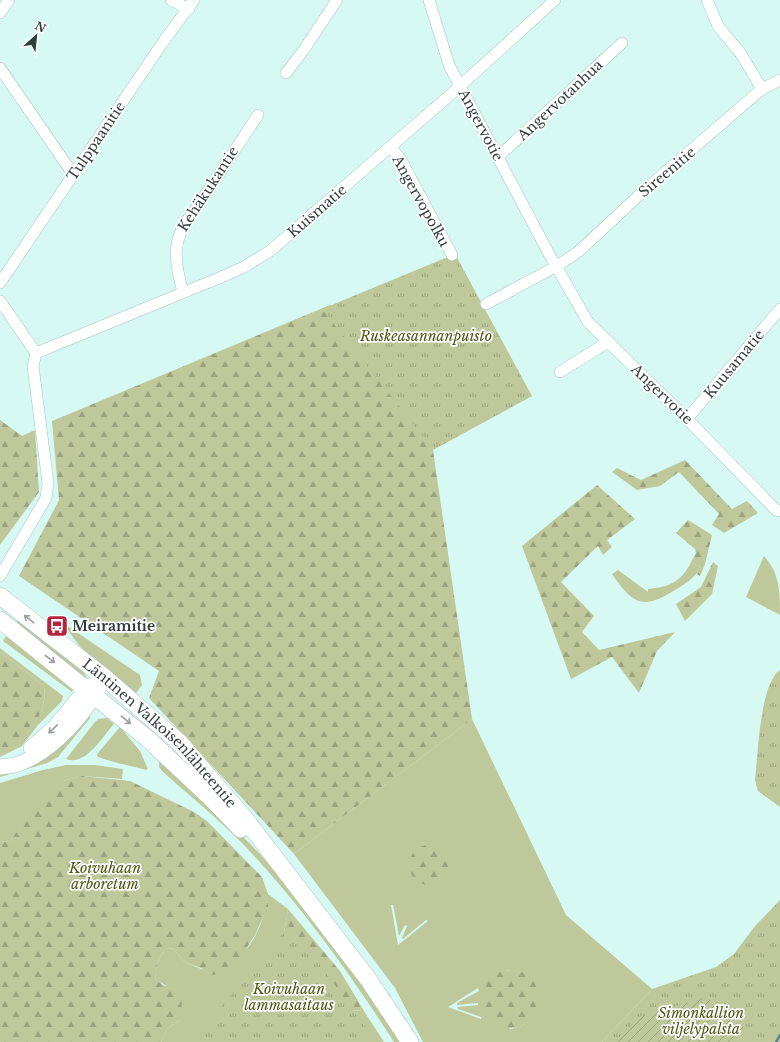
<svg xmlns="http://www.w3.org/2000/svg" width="780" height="1042" font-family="'Libre Baskerville',serif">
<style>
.grass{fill:#bfc89a;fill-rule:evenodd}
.forest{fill:url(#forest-firs)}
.park{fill:url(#park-tufts)}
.garden{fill:url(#garden-furrows)}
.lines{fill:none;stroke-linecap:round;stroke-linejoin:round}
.stream{stroke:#5e809f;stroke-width:2.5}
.minor-casing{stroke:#a2c5bf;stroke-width:12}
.secondary-casing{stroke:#a2c5bf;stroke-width:16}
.primary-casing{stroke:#a2c5bf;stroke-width:18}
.minor{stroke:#fff;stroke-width:11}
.secondary{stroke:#fff;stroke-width:15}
.primary{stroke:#fff;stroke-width:17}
.oneway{stroke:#989e9e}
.labels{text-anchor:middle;stroke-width:3.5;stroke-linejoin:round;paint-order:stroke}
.street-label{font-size:14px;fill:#303e3c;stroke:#fff}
.park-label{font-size:14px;font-style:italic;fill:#4d5613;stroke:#fff}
.poi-label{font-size:14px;font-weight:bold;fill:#303e3c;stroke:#fff;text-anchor:start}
</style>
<defs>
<pattern id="forest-firs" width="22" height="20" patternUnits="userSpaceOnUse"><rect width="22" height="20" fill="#bfc89a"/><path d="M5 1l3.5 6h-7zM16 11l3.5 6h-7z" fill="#9ca47f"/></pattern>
<pattern id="park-tufts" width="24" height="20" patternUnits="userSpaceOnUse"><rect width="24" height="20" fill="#bfc89a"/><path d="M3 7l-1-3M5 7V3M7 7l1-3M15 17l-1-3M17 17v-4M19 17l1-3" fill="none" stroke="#9ca47f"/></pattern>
<pattern id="garden-furrows" width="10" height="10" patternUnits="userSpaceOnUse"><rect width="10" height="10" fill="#bfc89a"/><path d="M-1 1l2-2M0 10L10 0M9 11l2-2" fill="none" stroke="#9ca47f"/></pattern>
</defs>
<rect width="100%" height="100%" fill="#d6faf3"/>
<path class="grass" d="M764 556C780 574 780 592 780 615L746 597Z
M691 562 701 567C695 578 685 584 675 590 643 610 633 605 612 574L618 570 648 592V589C670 587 682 581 691 562Z
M20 617C35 629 86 663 88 682L14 625Z
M58 621H60L140 675 142 685 136 693 81 648 67 629Z
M8 633 73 687 72 692 3 641Z
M0 648 63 696 62 701 38 725 22 746 0 757V754V756C23 738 49 718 44 686L0 652Z
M90 713V718L58 757 47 763 0 777V774Z
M107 718 114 724C103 736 85 767 66 759L95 722 98 719Z
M472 719 566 915 652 989 602 1042H423L395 988 294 854ZM412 854 448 862 446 875 409 866ZM391 905H393L399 936 405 925 407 926 402 938 403 939 426 920 428 921 398 945ZM508 970C550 974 549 1024 510 1029L491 978 499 973ZM478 988 479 991 457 1003V1005L478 1003V1005L457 1007 458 1009 481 1017V1019L448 1007Z
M120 727 140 751 148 769 146 770C137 767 101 760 97 756L98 753Z
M159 762 194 787 259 853 299 899 330 938 402 1042H394C349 972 300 904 243 844 217 818 189 795 162 771L159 767Z
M66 765H95L123 769 122 779 82 776 63 781 45 799 9 842 0 841V783L43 770Z
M268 894 288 909 281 951 333 1009 364 1011 384 1042H161L167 1029 180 1020 167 986 156 980C155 968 158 955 168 948L173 949 186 963 204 970C215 965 236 959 244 951 256 941 268 909 268 894Z"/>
<path class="forest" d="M330 305 532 396 433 450 472 719 294 854 149 698 159 671 19 576 59 500 52 421Z
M0 420 22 436 35 430 39 492 0 545Z
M685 460 732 509 747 501 758 513 724 533 712 525 719 514 679 472 660 486 637 490 612 472 617 468 641 480Z
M597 485 635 519 607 540 612 547 603 555 598 546 561 582 594 616 582 632 599 650 675 632 657 651 639 693 612 657 571 679 522 546Z
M688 520 712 535 705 564 700 576 697 574 701 567 691 562 696 553 695 549 676 533Z
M713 562 718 566 712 594 685 621 676 604 701 587Z
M0 652 44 686C49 718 23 738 0 757Z
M82 776 130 781 194 812 207 821 262 877 268 894V906L255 935 244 952 220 974 211 975 201 968 186 963 173 949 168 948C158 955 155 968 156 980L165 986 168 985 182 1003 180 1020 167 1029 161 1042H0V841L9 842 54 786 63 781Z
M409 865a20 20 0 1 1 40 0a20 20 0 1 1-40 0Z
M288 909 340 971 364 1011 333 1009 281 951Z
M482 999a29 29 0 1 1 58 0a29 29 0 1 1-58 0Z"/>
<path class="park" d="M455 254 532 396 433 449 322 309Z
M780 670V807L758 791 755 780C758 755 760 683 780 670Z
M780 900V1042H602L652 989 716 967 734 954 755 926Z
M289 926 322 967 376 1042H193V1040Z"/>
<path class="garden" d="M706 997 747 1030 737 1042H616L639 1017Z"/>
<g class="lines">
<path class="stream" d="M776 1042 780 1035"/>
<g class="minor-casing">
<path id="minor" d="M171 0 189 9
M429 0 449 65 460 86 548 252 588 322 687 419 776 510 780 511
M707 0 718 26 741 54 762 89
M0 13 9 0
M0 68 73 174
M286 73 303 51 337 0
M390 147 400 158 452 255
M498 157 622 43
M0 283 161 45 194 0
M183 292C174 261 171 238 193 213L258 115
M0 301 36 353 33 366 48 483 46 498 0 576
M486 304 557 266 578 252 647 188 762 89 780 80
M36 353 219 278 244 267 270 251 450 95 555 0
M560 372 608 342
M687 419 780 309"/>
</g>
<g class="secondary-casing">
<path id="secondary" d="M31 748 54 728 87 688 96 683
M0 767C6 766 13 766 18 764 54 751 89 711 104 677"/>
</g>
<g class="primary-casing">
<g id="primary">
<path id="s1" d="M0 596 104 677 180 743 246 820 368 979 410 1042"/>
<path d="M0 620 148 739 211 798 241 829"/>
</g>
</g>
<use href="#minor" class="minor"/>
<use href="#secondary" class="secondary"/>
<use href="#primary" class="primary"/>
</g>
<defs><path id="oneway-shaft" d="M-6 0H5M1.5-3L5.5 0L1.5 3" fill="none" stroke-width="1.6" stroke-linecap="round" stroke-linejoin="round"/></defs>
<g class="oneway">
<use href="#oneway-shaft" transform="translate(29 619) rotate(-142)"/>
<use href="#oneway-shaft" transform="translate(50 659) rotate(38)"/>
<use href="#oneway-shaft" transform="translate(126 720) rotate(40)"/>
<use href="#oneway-shaft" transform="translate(53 729) rotate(136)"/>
</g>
<defs>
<g id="bus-square" transform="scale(1.15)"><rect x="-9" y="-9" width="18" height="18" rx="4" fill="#b5233c" stroke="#fff"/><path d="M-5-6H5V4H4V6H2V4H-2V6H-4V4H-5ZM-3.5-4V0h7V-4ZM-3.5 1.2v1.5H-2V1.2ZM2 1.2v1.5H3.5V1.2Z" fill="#fff"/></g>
</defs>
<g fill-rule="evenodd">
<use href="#bus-square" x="57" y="626"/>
</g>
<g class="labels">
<g class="street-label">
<text transform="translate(560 100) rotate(-43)" y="5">Angervotanhua</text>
<text transform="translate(481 125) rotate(62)" y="5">Angervotie</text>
<text transform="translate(96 141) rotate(-56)" y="5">Tulppaanitie</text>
<text transform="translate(667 172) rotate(-40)" y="5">Sireenitie</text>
<text transform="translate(208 189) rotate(-57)" y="5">Kehäkukantie</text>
<text transform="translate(421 201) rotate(61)" y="5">Angervopolku</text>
<text transform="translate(317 211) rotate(-41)" y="5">Kuismatie</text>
<text transform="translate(734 364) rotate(-50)" y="5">Kuusamatie</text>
<text transform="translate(662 394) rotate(44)" y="5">Angervotie</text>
<text dy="5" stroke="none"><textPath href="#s1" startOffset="211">Läntinen Valkoisenlähteentie</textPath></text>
</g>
<g class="park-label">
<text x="426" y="341">Ruskeasannanpuisto</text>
<text x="105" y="873">Koivuhaan<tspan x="105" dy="16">arboretum</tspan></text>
<text x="289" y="994">Koivuhaan<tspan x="289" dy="16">lammasaitaus</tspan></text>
<text x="701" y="1018">Simonkallion<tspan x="701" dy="16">viljelypalsta</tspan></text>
</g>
<g class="poi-label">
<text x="72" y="631">Meiramitie</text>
</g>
</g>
<g transform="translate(36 36) rotate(27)" stroke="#ffffff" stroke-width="3" paint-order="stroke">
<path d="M0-3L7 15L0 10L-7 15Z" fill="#303e3c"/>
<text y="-6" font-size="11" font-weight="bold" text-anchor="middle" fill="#303e3c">N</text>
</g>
</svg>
